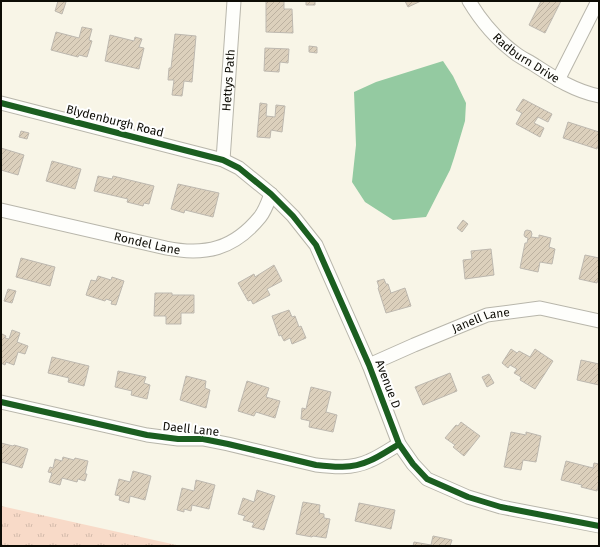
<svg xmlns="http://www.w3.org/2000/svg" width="600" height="547" font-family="'Fira Sans',sans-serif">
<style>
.grass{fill:url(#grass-tufts)}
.water{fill:#94caa1}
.building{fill:url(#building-hatch);stroke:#bdb8af}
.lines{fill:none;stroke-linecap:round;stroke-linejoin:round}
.minor-casing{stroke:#b8b6ab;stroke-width:15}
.minor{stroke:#fefefb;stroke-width:13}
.cycleway-casing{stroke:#fff;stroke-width:8}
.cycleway{stroke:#1b5e20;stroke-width:6}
.labels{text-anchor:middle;stroke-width:4;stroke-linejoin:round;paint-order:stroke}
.street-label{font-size:12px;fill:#0d0c05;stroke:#fff}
</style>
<defs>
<pattern id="grass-tufts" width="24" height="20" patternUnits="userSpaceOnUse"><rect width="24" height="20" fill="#f8dac8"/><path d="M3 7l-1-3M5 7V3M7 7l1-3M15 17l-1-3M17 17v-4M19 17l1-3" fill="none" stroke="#d3baaa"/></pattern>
<pattern id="building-hatch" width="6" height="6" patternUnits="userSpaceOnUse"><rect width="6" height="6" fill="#dcd0bc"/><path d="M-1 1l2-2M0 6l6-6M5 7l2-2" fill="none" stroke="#bcb1a0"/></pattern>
</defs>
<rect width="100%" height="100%" fill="#f8f5e7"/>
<path class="grass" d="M1 506 181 546H1Z"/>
<path class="water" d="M443 61 453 76 466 103 465 121 454 158 450 170 426 217 393 220 365 202 352 182 356 145 354 92 376 82Z"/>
<path class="building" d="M58 1 66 2 62 14 55 11Z
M266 1H284V9H292L293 33 266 32Z
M306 1H315V5H306Z
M405 1H421L408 7Z
M541 1H561L545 33 529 25Z
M82 27 92 29 89 40 92 41 87 57 79 55 78 57 51 50 56 32 79 38Z
M175 34 196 36 192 82 184 81 182 96 172 95 174 80H168L169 68H171Z
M110 35 134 41 135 37 142 39 139 47 144 48 139 69 105 61Z
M309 46 317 47V53L309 52Z
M265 48 289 49 288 63 280 62 279 72 264 71Z
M523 99 552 114 548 122 538 117 534 123 544 128 540 137 516 124 522 113 516 110Z
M260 103 267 104 266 116 275 117 276 105 285 106 282 132 271 130 270 138 257 137Z
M568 122 599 132V143L597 149 563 138Z
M21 131 29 133 27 139 19 137Z
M1 148 24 155 18 175 1 170Z
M52 161 81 169 75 189 46 181Z
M98 176 112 179 113 176 154 186 149 204 144 203 143 206 127 202 128 199 94 191Z
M178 184 219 193 213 217 185 210 184 213 171 209Z
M463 220 468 224 462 232 457 228Z
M527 230 531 231 532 234 531 237 539 238V235L551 238 549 247 555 249 552 264 540 262 538 272 520 268 525 243H527L528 238 525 237 524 235 525 231Z
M491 249 494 275 465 279 463 260 472 259 471 251Z
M585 255 599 258V276L597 283 579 279Z
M21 258 55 267 50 286 16 277Z
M274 265 282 281 267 289 270 295 253 304 251 300 248 301 238 283 254 274 255 277Z
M98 276 111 280 112 277 124 281 116 305 111 304 112 301 106 299 105 301 86 295 91 280 96 281Z
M384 279 386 284H388L391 293 405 288 411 306 386 313 378 288 379 287 377 281Z
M8 289 16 291 12 303 4 301Z
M155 293H172V295H194V313H181V324H166V316H154Z
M289 310 292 317 295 316 299 327 301 326 306 338 292 344 290 338 284 341 281 335 279 336 272 316Z
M12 330 20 333 17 342 28 346 25 354 18 352 14 365 6 362 5 365 1 363V337L2 334 6 336 5 338 9 339Z
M511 349 517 353 519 351 530 357 535 349 553 361 535 389 520 380 521 377 514 373 517 369 510 365 508 368 502 363Z
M52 357 89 366 84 386 68 382 69 378 48 373Z
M581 360 599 364V385L577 380Z
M118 371 146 377 144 383 150 385 147 399 131 395 132 391 115 387Z
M450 373 457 391 423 405 415 387Z
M489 374 494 383 487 387 482 377Z
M186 376 206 381 205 388 210 390 206 408 180 400Z
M247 381 269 388 266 397 280 401 275 418 256 412 254 416 238 411Z
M311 387 331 392 326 412 337 415 333 432 309 427 310 421 301 419 302 408 306 409Z
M461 422 480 436 464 456 453 447 455 445 445 438 456 425 458 426Z
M511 432 526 435V432L541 436 536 462 523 460 521 470 504 467Z
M1 443 13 446 14 445 28 449 22 468 2 462 1 466Z
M63 457 74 460 75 458 88 461 85 474H87L85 481 78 479 77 482 62 478 60 485 49 482 52 473 48 472 50 467 53 468 55 459 62 461Z
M566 461 593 468 594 463 599 464V483L597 491 581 487 582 485 561 480Z
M133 471 151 476 145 500 130 496 129 503 119 500 120 496 115 495 119 479 130 482Z
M196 480 215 485 209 509 192 505 191 511 184 509V512L177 510 182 488 194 491Z
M257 490 275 496 264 530 252 527 254 523 243 520 245 516 238 514 243 498 254 502Z
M303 502 320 505 319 513 324 514V518L330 519 326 538 313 536 312 537 296 534Z
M359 503 395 510 391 529 355 521Z
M433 536 452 540 450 546H413L414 542 431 545Z"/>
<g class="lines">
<g class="minor-casing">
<g id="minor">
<path id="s1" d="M469 1C481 21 496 39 515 53 521 58 529 61 536 66 556 79 575 91 599 96"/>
<path d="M558 80 598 1"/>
<path d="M1 103 223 160 239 168 271 194 293 216 316 245 369 365 399 444 413 464 427 479 468 497 501 507 599 526"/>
<path id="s2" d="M223 160 234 1"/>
<path id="s3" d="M1 210 166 248C205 256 234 249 260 217 265 211 268 202 271 194"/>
<path id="s4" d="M369 365 414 345 487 315 540 308 599 321"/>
<path d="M1 402 147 435 178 439H203L228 444 316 465C333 467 352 469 369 461 379 457 389 450 399 444"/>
</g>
</g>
<use href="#minor" class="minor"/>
<g class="cycleway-casing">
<path id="cycleway" d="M1 103 223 160 239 168 271 194 293 216 316 245 369 365 399 444 413 464 427 479 468 497 501 507 599 526
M1 402 147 435 178 439H203L228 444 316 465C333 467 352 469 369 461 379 457 389 450 399 444"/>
</g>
<use href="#cycleway" class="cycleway"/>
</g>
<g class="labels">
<g class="street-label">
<text dy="4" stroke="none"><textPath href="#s1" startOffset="82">Radburn Drive</textPath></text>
<text dy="4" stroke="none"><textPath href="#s2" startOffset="80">Hettys Path</textPath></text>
<text transform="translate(115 121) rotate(14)" y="4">Blydenburgh Road</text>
<text dy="4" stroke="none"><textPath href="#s3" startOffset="150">Rondel Lane</textPath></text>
<text dy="4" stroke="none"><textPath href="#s4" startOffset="121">Janell Lane</textPath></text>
<text transform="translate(388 384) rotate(69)" y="4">Avenue D</text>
<text transform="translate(191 429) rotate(6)" y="4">Daell Lane</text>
</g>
</g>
<rect width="600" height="547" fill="none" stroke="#0d0c05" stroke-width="4"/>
</svg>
